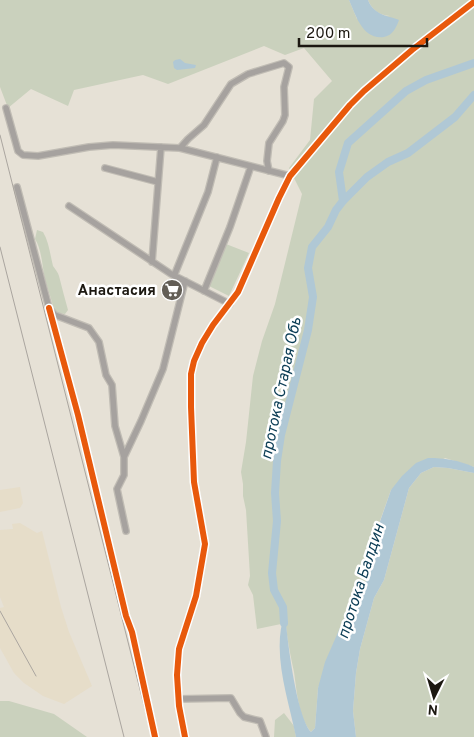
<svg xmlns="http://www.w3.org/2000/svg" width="474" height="737" font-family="Overpass,sans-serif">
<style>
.built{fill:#e6ddc9}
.green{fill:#cad1bd}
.water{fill:#b0c8d5}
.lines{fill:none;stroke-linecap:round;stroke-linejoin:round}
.river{stroke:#b0c8d5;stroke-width:8}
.minor-casing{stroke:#c0bcb4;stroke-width:8}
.minor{stroke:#a6a29f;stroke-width:5.5}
.rail{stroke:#aaa59f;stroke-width:1}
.cycleway-casing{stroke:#fff;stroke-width:9}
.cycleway{stroke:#e8590c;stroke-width:6}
.labels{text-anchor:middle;stroke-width:5;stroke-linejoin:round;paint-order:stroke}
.poi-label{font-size:15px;font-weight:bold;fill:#1c1811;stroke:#fff;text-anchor:end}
.water-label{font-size:16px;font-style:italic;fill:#0a3c54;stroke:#fff}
</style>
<rect width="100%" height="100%" fill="#e6e1d6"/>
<path class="built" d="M20 487 23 503 20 508 0 512V490Z
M20 523 37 533 42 531 61 607 69 632 92 686 64 704 43 696 24 683 14 673 0 648V608L4 607 0 597V530L13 529 12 524Z"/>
<path class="green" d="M0 0H349L357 19 390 16C379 15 372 10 368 0H474V467L445 458 391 490 377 529 366 571 367 584 318 688 315 728 311 732C298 716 297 692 294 672 290 653 286 634 285 614L281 624 257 629 253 595 248 585 250 576 246 510 243 496V484L241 472 246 442 253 376 262 341 275 304 302 194 289 168 310 140 314 99 332 81 304 48 285 55 264 46 168 84 143 75 74 90 68 106 31 89 8 108 0 87Z
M37 230 43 232C49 242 50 254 53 266 55 269 58 272 59 276 62 288 65 299 68 310L65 314 58 313 54 311C52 300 48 290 45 279 42 266 42 250 35 239Z
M226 244 249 253 229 296 209 286Z
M434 467 448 468 474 473V737H356L353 711 356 673 360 649 374 598 384 580 409 488 421 473Z
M0 701H9L54 714 87 737H0Z
M284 713 294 726 296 737H274L275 720Z"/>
<path class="water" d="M349 0H368C374 15 386 15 399 20 396 28 393 35 384 37 363 40 356 16 349 0Z
M180 59 185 63 196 65 195 68 177 70 174 68 173 62 175 60Z
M428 458C445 458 458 460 474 467V473L448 468 434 467 421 473 409 488 384 580 374 598 360 649 356 673 353 711 356 737H296C288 697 271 652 285 613 287 637 296 715 311 732L315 728 318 688 325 662 349 607 366 584V571L369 553 391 490 402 476 416 463Z"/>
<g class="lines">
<path class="river" d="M343 201 339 172 348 143 406 91 426 80 474 63
M284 623 283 607 274 590 272 573 277 521 275 493 277 461 281 435 308 330 313 297 308 268 312 247 328 227 336 210 343 201 367 177 388 162 408 153 455 117 474 95"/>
<g class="minor-casing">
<path id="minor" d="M6 108 18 151 23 155 38 156 89 147 113 145 180 148 290 176
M180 148 188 139 204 125 231 84 248 74 284 63 289 67 284 87 285 115 283 121 269 143 267 161 269 171
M105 168 158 182
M17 187 49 308 55 315 89 328 99 342 106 375 112 385 115 426 124 457
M69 206 171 274 230 304
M152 262 161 147
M174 276 208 192 217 157
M204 291 230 227 251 166
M49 308 78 415 126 616 132 632 155 737
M126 531 117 489 124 475V457L141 421 163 369 185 281
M178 699 231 698 240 713 244 717 260 721 266 737
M185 737 179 706 177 675 179 649 196 596 205 544 194 482 191 407V374L194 361 202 343 213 325 238 292 279 198 290 176 350 105 364 91 412 50 474 2"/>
</g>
<use href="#minor" class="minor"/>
<path class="rail" d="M0 135 152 737
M0 247 124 737
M0 611 36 676"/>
<g class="cycleway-casing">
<path id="cycleway" d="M49 308 78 415 126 616 132 632 155 737
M185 737 179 706 177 675 179 649 196 596 205 544 194 482 191 407V374L194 361 202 343 213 325 238 292 279 198 290 176 350 105 364 91 412 50 474 2"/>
</g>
<use href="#cycleway" class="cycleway"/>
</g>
<defs>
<g id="supermarket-disc" transform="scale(1.125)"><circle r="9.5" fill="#635e56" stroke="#fff"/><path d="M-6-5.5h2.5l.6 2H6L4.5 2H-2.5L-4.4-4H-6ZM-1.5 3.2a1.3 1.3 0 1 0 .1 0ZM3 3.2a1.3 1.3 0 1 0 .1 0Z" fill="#fff"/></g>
</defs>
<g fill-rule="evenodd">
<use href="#supermarket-disc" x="172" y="290"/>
</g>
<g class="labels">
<g class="poi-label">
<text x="156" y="295">Анастасия</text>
</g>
<g class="water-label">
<text transform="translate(280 388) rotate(-78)" y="6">протока Старая Обь</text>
<text transform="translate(360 581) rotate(-72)" y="6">протока Балдин</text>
</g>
</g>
<g transform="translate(434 697) rotate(185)" stroke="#ffffff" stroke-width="4" paint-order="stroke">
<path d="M0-4L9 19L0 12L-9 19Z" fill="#1c1811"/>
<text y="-8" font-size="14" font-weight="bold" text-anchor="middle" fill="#1c1811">N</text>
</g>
<path d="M299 38v8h128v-8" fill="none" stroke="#1c1811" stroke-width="2.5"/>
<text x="306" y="38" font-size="15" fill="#1c1811" stroke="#ffffff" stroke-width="4" paint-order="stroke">200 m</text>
</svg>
